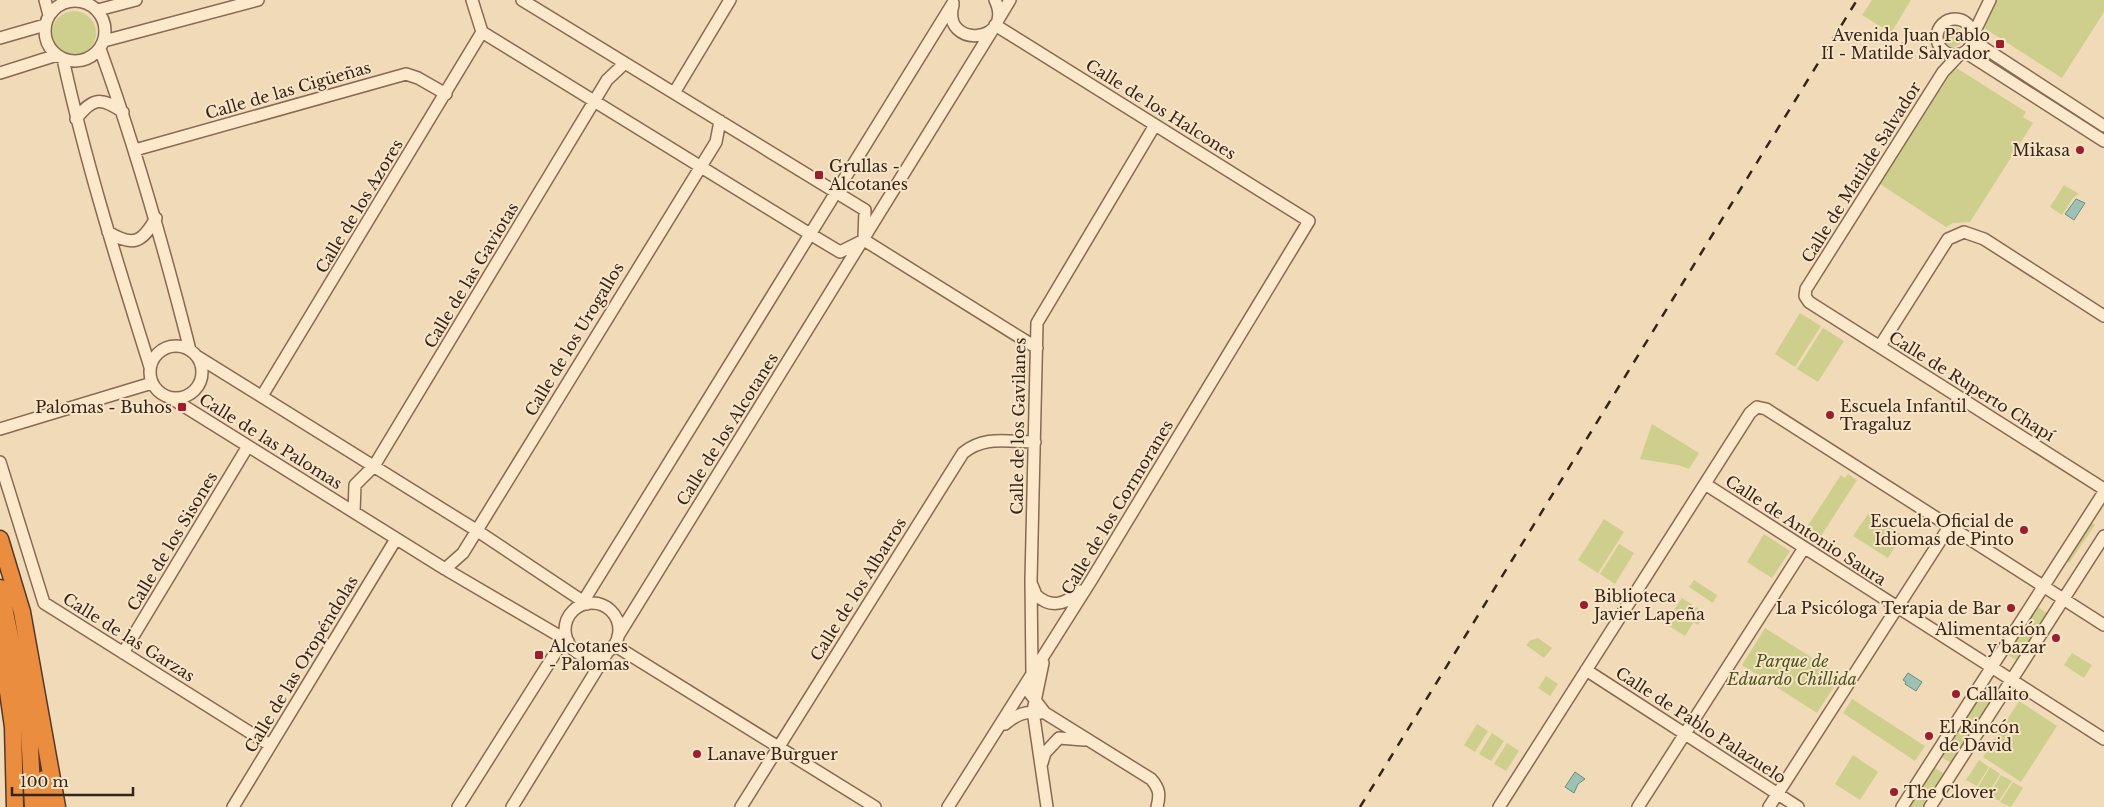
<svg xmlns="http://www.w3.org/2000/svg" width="2104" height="807" font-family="'Libre Baskerville',serif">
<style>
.green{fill:#cecf8c}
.water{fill:#9dc1b3;stroke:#658e80}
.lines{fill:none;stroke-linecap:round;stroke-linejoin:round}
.minor-casing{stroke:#886952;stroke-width:14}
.highway-casing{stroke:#553827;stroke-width:19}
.minor{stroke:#fce8cb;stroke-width:11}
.highway{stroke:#eb8d3e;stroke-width:16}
.rail{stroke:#352419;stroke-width:2.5;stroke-dasharray:9 9;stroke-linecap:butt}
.poi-dot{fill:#9c1d2b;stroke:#f8e5c8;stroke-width:2}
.labels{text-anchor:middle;stroke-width:4;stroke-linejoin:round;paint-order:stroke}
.poi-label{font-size:16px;fill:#352419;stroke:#f8e5c8;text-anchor:start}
.street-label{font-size:16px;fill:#352419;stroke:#f8e5c8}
.park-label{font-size:16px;font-style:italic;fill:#4c541d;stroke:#f8e5c8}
</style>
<rect width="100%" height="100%" fill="#f1dab8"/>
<path class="green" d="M1872 0H1911L1891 33 1862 15Z
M1997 0H2104V12L2062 78 1981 26Z
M52 33a22 22 0 1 1 44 0a22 22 0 1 1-44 0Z
M1943 37a10 10 0 1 1 20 0a10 10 0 1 1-20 0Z
M1955 67 2026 112 2023 117 2033 123 1970 222 1953 223 1946 227 1880 184Z
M2064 185 2079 194 2073 198 2062 215 2050 207Z
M1800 313 1821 326 1795 367 1775 354Z
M1823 328 1844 341 1818 382 1797 369Z
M1652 424 1699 453 1689 469 1678 465 1640 459Z
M1848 474 1857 480 1819 539 1805 530 1841 475 1845 478Z
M1868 514 1902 535 1888 558 1853 536Z
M1604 519 1624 532 1598 573 1578 560Z
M2092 523 2095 525 2069 563 2066 561Z
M1764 534 1790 551 1772 578 1747 562Z
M1619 544 1634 553 1615 584 1600 574Z
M1694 580 1717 595 1713 603 1689 587Z
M1682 598 1705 613 1698 625 1674 610Z
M2035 605 2048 614 2018 661 2005 653Z
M1677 613 1693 623 1685 636 1669 626Z
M1765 628 1841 676 1817 713 1742 665Z
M1538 638 1552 648 1544 658 1526 645 1531 640Z
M2072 653 2092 665 2084 678 2064 665Z
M1546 676 1558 684 1550 696 1538 688Z
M1984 683 1998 692 1953 764 1938 755Z
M1852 699 1925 746 1915 761 1843 713Z
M2019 701 2057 726 2021 782 1983 757Z
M1477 724 1488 731 1475 752 1464 745Z
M1492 733 1504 741 1491 761 1479 754Z
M1507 743 1519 751 1506 771 1494 764Z
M1853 755 1878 772 1860 800 1835 784Z
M1979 760 1989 767 1977 786 1966 780Z
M1932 766 1946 775 1926 807H1906Z
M1990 767 2000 774 1988 794 1978 787Z
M2001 775 2012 781 1999 801 1989 795Z
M2013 782 2023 788 2011 807 2000 802Z"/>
<path class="water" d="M2076 199 2085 203 2074 220 2065 214Z
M1908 673 1922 682 1916 691 1905 684 1906 682 1903 680Z
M1575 772 1585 779 1578 784 1574 793 1565 787Z"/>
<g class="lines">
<g class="minor-casing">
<path id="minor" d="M45 0 49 15
M472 0 482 32 810 234 840 252 864 240
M522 0 865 210 864 238
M45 31a30 30 0 1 1 60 0a30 30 0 1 1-60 0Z
M953 5C941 49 1016 44 995 0
M98 10 136 0
M1937 37a18 18 0 1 1 36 0a18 18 0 1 1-36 0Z
M998 20 1010 0
M1972 37 1990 0
M0 38 45 25
M1972 40 2104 126
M104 41 258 0
M100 49C136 148 164 248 190 350
M1965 52 2104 141
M1960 54 1943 72 1806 289 1805 296 1809 302 2104 489
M63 59C86 164 118 265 150 367
M0 73 57 55
M674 93 730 0
M76 119C93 97 101 97 123 112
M1155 125 1037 323 1031 580 1032 675 1029 684V692L1045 713 1151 779C1160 789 1160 795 1157 807
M135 150 406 74 418 78 446 94
M108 232C133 247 142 243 156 218
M864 240 1037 348
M150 372a26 26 0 1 1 52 0a26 26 0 1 1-52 0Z
M1880 346 1948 239 1964 232 1984 239 2104 316
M198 357 476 530 587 604
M262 396 482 32
M171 398 445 569 568 641
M0 429 152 383
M0 462 44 603 270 745
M1705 484 2104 739
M354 512 355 485 374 466 607 80 625 63
M445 569 463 553 716 142 720 121
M1032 585 1036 595C1051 609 1066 604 1080 591
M565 630a27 27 0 1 1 54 0a27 27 0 1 1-54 0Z
M581 605 953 3
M618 636 993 29
M614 645 875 807
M123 653 248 446
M1043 663 1033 711 1047 807
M1586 670 1798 807
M1005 724C1016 715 1026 710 1041 713
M1042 763 1045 753 1059 738 1084 740
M233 807 396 539
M458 807 566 636
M512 807 607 653
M741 807 963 453C985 435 1007 442 1035 442
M948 807 1092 579 1309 221 995 25
M1499 807 1750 413 1757 407 1766 409 2104 625
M1638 807 1804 548
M1769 807 1949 527
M1902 807 2104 492
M1930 807 2104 536"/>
</g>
<g class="highway-casing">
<path id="highway" d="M0 539 22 612 57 807
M0 588 29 729 33 807
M0 635 13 727 15 807
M44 779 45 807"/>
</g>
<use href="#minor" class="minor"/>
<use href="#highway" class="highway"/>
<path class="rail" d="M1360 807 1857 0"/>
</g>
<g class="poi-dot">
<rect x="1995" y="39" width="10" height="10" rx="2.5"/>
<circle cx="2080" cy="150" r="5"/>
<rect x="814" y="170" width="10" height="10" rx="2.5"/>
<rect x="177" y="402" width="10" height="10" rx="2.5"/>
<circle cx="1830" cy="415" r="5"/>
<circle cx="2024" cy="530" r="5"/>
<circle cx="1584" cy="605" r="5"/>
<circle cx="2011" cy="608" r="5"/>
<circle cx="2056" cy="638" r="5"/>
<rect x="534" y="650" width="10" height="10" rx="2.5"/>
<circle cx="1956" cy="694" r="5"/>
<circle cx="1929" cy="736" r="5"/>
<circle cx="697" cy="754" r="5"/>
<circle cx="1894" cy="792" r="5"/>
</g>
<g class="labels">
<g class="poi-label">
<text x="1990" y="41" text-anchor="end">Avenida Juan Pablo<tspan x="1990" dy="18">II - Matilde Salvador</tspan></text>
<text x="2070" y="156" text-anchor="end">Mikasa</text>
<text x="829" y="172">Grullas -<tspan x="829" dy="18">Alcotanes</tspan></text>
<text x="1840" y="412">Escuela Infantil<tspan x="1840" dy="18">Tragaluz</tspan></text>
<text x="172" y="413" text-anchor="end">Palomas - Buhos</text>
<text x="2014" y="527" text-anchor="end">Escuela Oficial de<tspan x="2014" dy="18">Idiomas de Pinto</tspan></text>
<text x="1594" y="602">Biblioteca<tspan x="1594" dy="18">Javier Lapeña</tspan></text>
<text x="2001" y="614" text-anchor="end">La Psicóloga Terapia de Bar</text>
<text x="2046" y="635" text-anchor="end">Alimentación<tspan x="2046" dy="18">y bazar</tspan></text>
<text x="549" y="652">Alcotanes<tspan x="549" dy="18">- Palomas</tspan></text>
<text x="1966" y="700">Callaito</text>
<text x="1939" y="733">El Rincón<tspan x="1939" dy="18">de David</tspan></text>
<text x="707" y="760">Lanave Burguer</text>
<text x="1904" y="798">The Clover</text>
</g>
<g class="street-label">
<text transform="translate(288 90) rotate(-16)" y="6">Calle de las Cigüeñas</text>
<text transform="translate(1161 109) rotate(32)" y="6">Calle de los Halcones</text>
<text transform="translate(1861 172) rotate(-58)" y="6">Calle de Matilde Salvador</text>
<text transform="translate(359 206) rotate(-59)" y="6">Calle de los Azores</text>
<text transform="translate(471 275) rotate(-59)" y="6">Calle de las Gaviotas</text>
<text transform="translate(574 339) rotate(-59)" y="6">Calle de los Urogallos</text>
<text transform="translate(1972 386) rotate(32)" y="6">Calle de Ruperto Chapí</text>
<text transform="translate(1018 426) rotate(-89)" y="6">Calle de los Gavilanes</text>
<text transform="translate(727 429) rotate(-58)" y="6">Calle de los Alcotanes</text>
<text transform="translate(271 441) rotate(32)" y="6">Calle de las Palomas</text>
<text transform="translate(1117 507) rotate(-59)" y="6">Calle de los Cormoranes</text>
<text transform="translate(1806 530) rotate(33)" y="6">Calle de Antonio Saura</text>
<text transform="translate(172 541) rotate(-59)" y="6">Calle de los Sisones</text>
<text transform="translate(858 589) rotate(-58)" y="6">Calle de los Albatros</text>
<text transform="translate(129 637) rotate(32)" y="6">Calle de las Garzas</text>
<text transform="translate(301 664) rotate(-59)" y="6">Calle de las Oropéndolas</text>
<text transform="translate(1701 725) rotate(33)" y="6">Calle de Pablo Palazuelo</text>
</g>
<g class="park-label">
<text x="1792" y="667">Parque de<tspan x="1792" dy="18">Eduardo Chillida</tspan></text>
</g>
</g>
<path d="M12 787v8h121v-8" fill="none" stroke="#352419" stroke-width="2.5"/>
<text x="20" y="787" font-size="15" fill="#352419" stroke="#f8e5c8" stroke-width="4" paint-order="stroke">100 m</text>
</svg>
